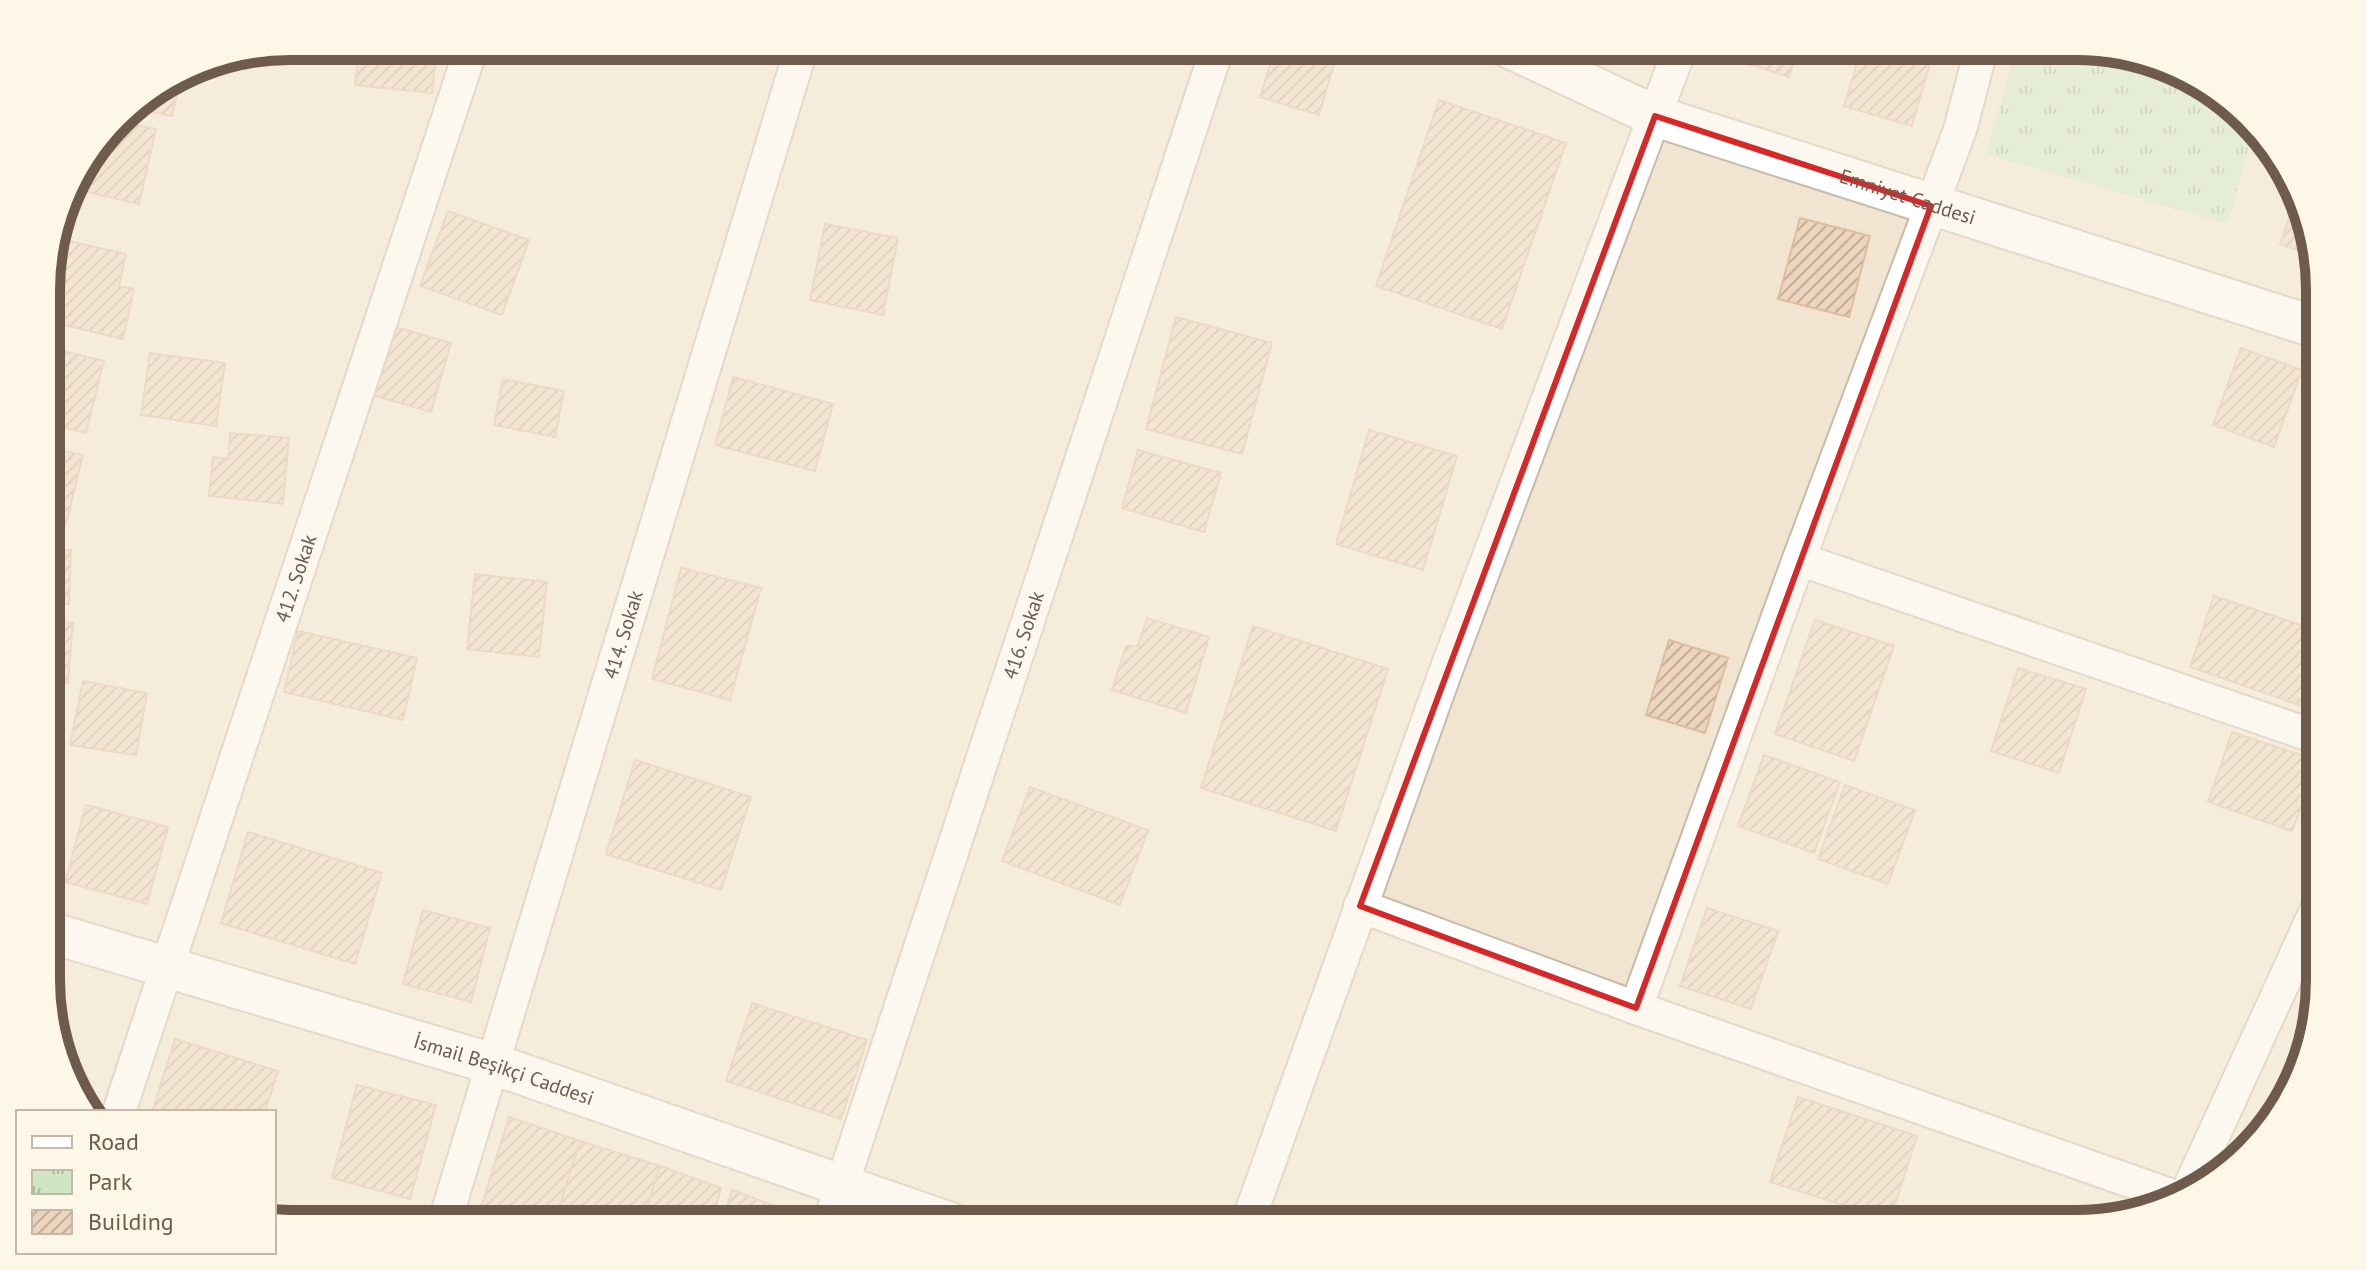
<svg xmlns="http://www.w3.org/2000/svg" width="2366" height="1270" font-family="'PT Sans',sans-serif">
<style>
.residential{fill:#f1e5d2}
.park{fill:url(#park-tufts)}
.building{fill:url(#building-hatch);stroke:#debc9f;stroke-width:2}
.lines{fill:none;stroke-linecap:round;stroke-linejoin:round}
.minor-casing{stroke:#c9bbaa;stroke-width:36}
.tertiary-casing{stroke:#c9bbaa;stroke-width:44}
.minor{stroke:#fff;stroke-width:32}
.tertiary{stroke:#fff;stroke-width:40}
.marked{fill:none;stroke:#d62828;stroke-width:6;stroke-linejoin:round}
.labels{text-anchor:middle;stroke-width:7;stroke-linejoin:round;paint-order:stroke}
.street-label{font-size:20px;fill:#6f5b4b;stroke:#fdf7e8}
.rim{fill:none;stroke:#6f5b4b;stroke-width:10}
</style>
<defs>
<pattern id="park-tufts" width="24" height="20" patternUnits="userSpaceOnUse" patternTransform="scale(2)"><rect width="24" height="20" fill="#cee6c3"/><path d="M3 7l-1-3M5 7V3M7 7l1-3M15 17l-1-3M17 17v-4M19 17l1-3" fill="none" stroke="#abbda0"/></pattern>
<pattern id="building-hatch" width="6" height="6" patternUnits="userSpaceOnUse" patternTransform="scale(2)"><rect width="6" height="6" fill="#edd4bd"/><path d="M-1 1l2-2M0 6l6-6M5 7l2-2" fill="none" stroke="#c4af9c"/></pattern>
</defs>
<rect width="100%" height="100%" fill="#faf3e3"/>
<path class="residential" d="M290 46H2076L2184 71 2279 154 2318 259 2320 980 2295 1088 2211 1183 2092 1223 290 1224 274 1220V1112H89L48 1012 47 274 71 182 129 107 197 64Z"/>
<path class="park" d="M2017 46H2076L2189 75 2253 131 2228 224 1986 154Z"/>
<path class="building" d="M359 46H437L432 93 355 85Z
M1276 46H1339L1319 115 1260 97Z
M1716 46H1799L1789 77 1714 53Z
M1862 46H1935L1912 126 1844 106Z
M182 74 172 116 129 107Z
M1439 100 1566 143 1502 329 1376 286Z
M118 121 156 129 139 204 70 188Z
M2296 199 2318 258 2280 244Z
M448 211 529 240 502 315 420 286Z
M1800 218 1870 236 1849 317 1778 299Z
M825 224 898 238 883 315 810 300Z
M56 238 126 254 119 286 134 289 123 339 47 321V274Z
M1176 317 1272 343 1242 454 1146 429Z
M389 325 451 343 431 412 369 394Z
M47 347 104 361 86 433 47 423Z
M2241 348 2302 370 2274 447 2213 425Z
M150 353 225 363 216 426 141 415Z
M733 377 833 404 815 471 715 445Z
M503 379 564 391 555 437 494 425Z
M1369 430 1457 456 1423 570 1336 544Z
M230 433 289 438 283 504 209 496 213 457 228 459Z
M47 447 83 455 66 524 47 520Z
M1138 450 1221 473 1204 532 1122 508Z
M47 550H71L69 604H47Z
M681 568 761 588 730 700 652 679Z
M475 574 547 582 539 657 467 649Z
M2214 596 2319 631V712L2190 667Z
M1147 618 1209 637 1186 713 1112 690 1126 646H1138Z
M1815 620 1894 646 1854 761 1775 734Z
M47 621 73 623 68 683 47 682Z
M1253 626 1388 669 1336 831 1201 788Z
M298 631 417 658 403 720 284 692Z
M1669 640 1728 658 1705 733 1646 715Z
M2018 668 2086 689 2059 773 1991 751Z
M83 681 147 693 136 755 70 745Z
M2232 732 2319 761 2292 831 2208 802Z
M1764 755 1840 782 1814 853 1738 826Z
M635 760 751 797 721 890 606 854Z
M1845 785 1915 810 1888 884 1818 859Z
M1030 787 1148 830 1120 905 1002 861Z
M86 805 168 827 147 904 65 882Z
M248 832 382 873 355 964 221 923Z
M1707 908 1778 931 1751 1009 1680 986Z
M423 910 490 928 471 1002 403 984Z
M752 1003 867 1040 841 1119 726 1081Z
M175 1039 278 1071 265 1112H152Z
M357 1085 436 1105 410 1199 332 1178Z
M1798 1097 1917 1136 1890 1220 1770 1182Z
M509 1117 580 1141 554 1224H476Z
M580 1141 660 1166 642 1224H554Z
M660 1166 721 1188 711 1224H642Z
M732 1190 802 1216 800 1224H721Z"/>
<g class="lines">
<g class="minor-casing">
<g id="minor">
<path d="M1799 559 2319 738"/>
<path d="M1360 906 1636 1008 2173 1196"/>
<path d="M1636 1008 1799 559 1960 130 1982 46"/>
<path id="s1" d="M119 1112 472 46"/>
<path d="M2188 1191 2320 902"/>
<path id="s2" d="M444 1224 802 46"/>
<path id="s3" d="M829 1224 1218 46"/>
<path d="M1247 1224 1445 673 1681 46"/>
</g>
</g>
<g class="tertiary-casing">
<g id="tertiary">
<path id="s4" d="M1506 46 1655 116 2318 328"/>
<path id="s5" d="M48 932 490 1063 953 1224"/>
</g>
</g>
<use href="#minor" class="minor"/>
<use href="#tertiary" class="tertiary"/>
</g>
<path d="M0 0H2366V1270H0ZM1655 116 1931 206 1636 1008 1360 906Z" fill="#faf3e3" fill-opacity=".55" fill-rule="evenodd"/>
<path class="marked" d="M1655 116 1931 206 1636 1008 1360 906Z"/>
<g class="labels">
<g class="street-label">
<text dy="7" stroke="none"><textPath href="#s4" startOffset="430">Emniyet Caddesi</textPath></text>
<text dy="7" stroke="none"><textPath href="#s1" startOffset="562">412. Sokak</textPath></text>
<text dy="7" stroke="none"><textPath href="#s2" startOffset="616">414. Sokak</textPath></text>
<text dy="7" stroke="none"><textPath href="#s3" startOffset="620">416. Sokak</textPath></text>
<text dy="7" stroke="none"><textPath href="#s5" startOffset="476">İsmail Beşikçi Caddesi</textPath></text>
</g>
</g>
<path d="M0 0H2366V1270H0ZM290 60H2076A230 230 0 0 1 2306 290V980A230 230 0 0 1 2076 1210H290A230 230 0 0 1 60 980V290A230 230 0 0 1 290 60Z" fill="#fdf7e8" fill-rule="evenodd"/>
<path class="rim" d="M290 60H2076A230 230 0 0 1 2306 290V980A230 230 0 0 1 2076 1210H290A230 230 0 0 1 60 980V290A230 230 0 0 1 290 60Z"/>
<rect x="16" y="1110" width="260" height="144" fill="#fdf7e8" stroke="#c4b9a9" stroke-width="2"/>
<rect x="32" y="1136" width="40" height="12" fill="#ffffff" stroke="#c4b9a9" stroke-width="2"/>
<text x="88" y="1150" font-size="24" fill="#6f5b4b">Road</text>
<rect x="32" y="1170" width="40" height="24" fill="url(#park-tufts)" stroke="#c4b9a9" stroke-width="2"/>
<text x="88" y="1190" font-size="24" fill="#6f5b4b">Park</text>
<rect x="32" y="1210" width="40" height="24" fill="url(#building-hatch)" stroke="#c4b9a9" stroke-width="2"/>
<text x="88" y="1230" font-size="24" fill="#6f5b4b">Building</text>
</svg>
